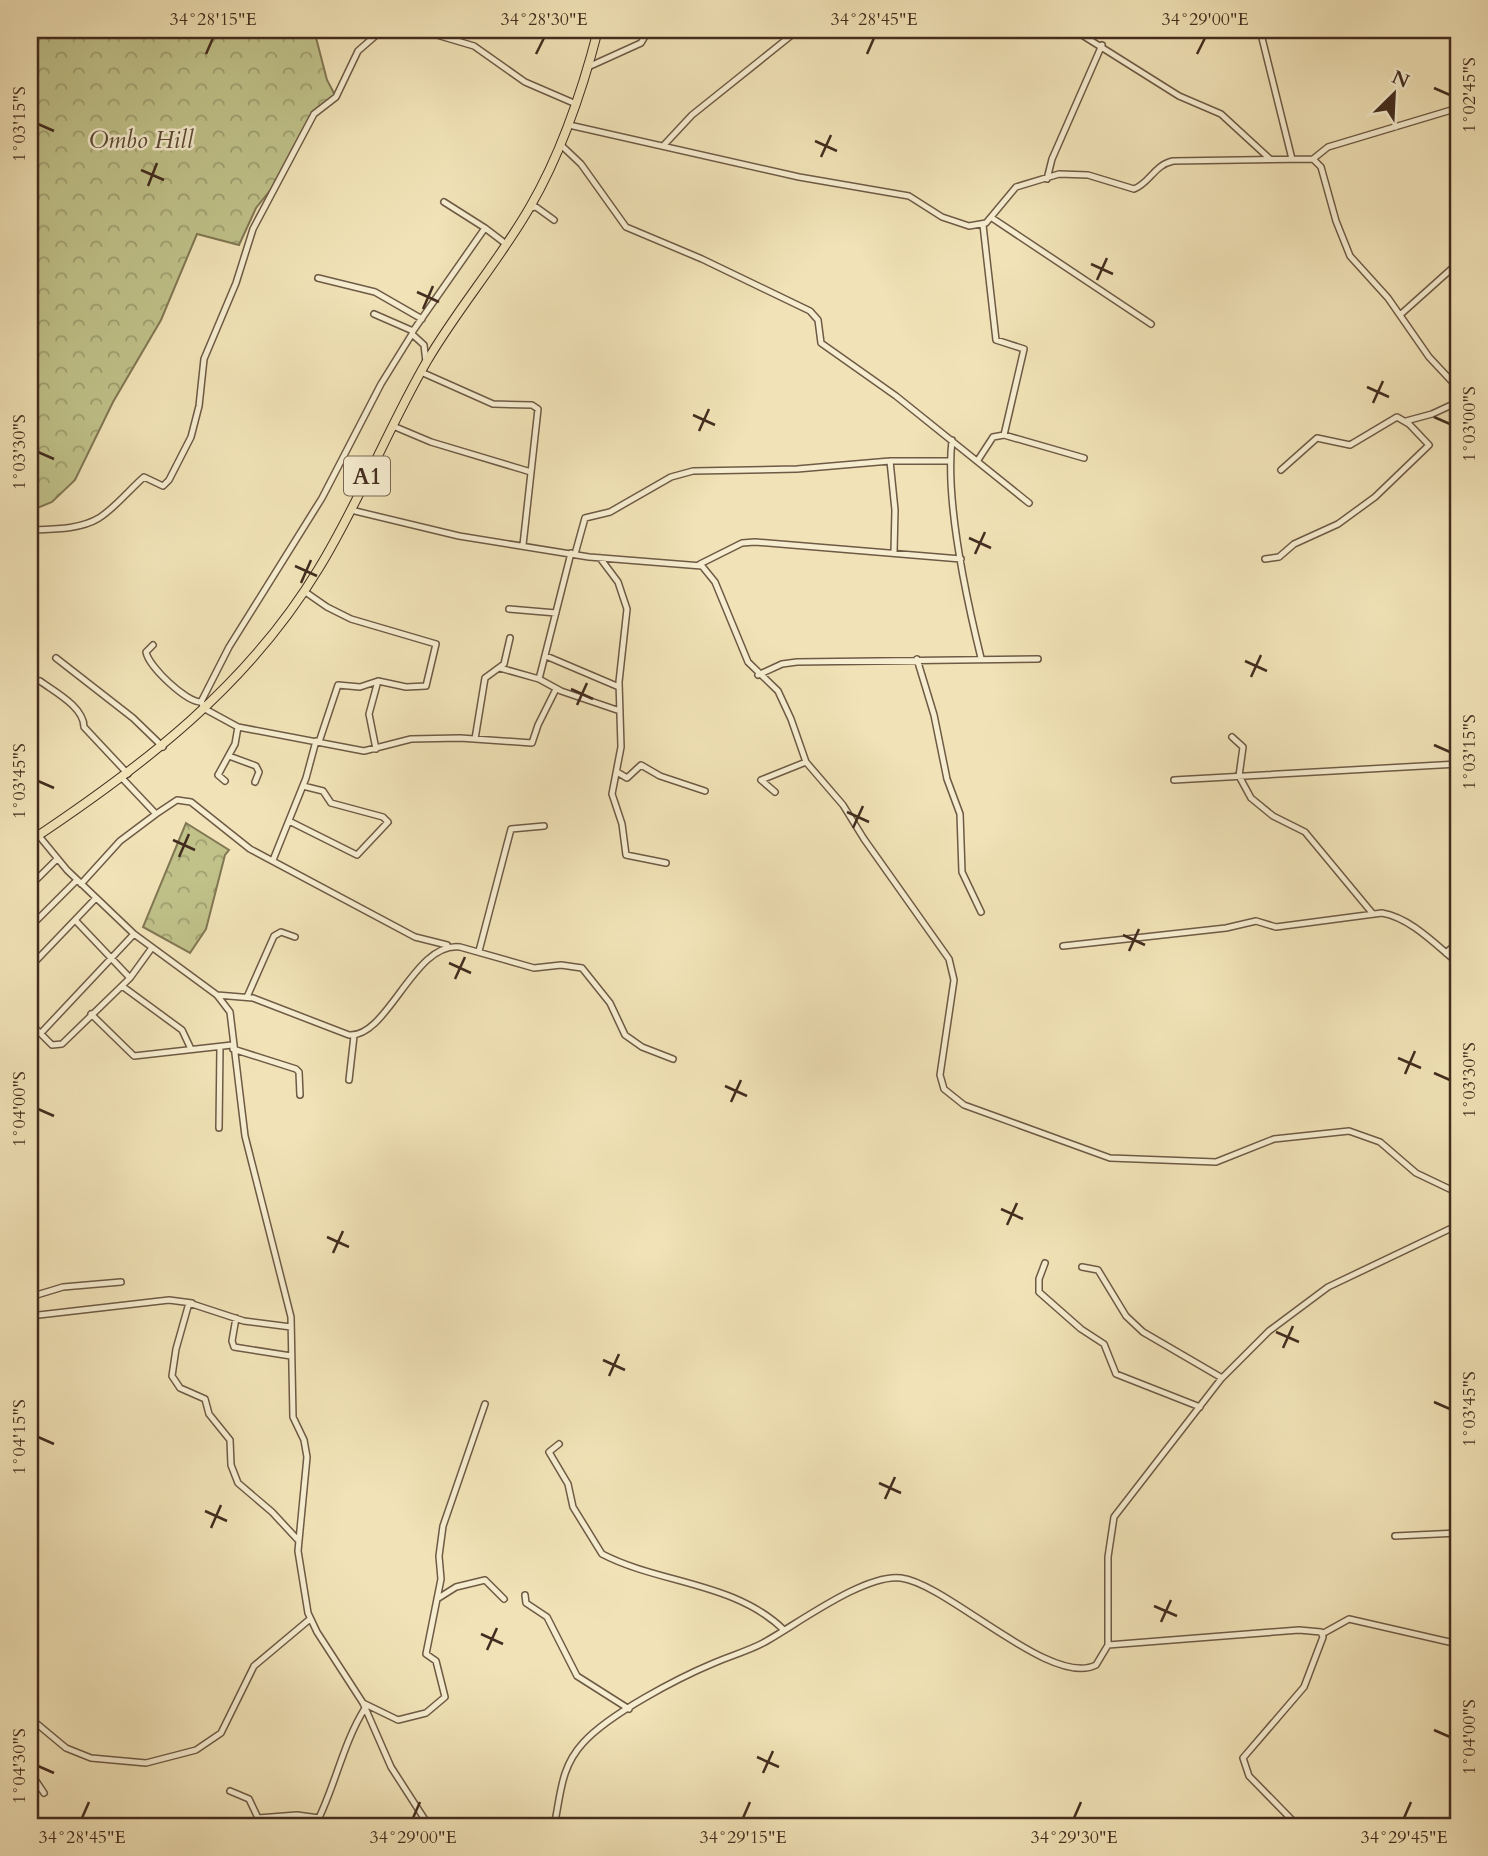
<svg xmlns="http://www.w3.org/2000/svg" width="1488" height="1856" font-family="Cardo,serif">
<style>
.forest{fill:url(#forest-crowns);stroke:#827754;stroke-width:2}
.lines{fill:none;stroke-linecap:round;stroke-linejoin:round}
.minor-casing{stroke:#6e5a45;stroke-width:8}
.highway-casing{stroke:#432c1f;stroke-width:10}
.minor{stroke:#f6edd0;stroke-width:5}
.highway{stroke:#f1e3b7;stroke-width:8}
.ticks{fill:none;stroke:#432c1f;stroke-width:2.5}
.labels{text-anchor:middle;stroke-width:5;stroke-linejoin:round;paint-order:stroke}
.shield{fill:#f6edd0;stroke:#796654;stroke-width:2}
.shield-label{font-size:23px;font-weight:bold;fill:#432c1f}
.park-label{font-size:24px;font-style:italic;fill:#5c4a34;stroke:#f6edd0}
.neatline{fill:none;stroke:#432c1f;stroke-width:2.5}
.ticks-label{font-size:18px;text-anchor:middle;fill:#432c1f}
</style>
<defs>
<pattern id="forest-crowns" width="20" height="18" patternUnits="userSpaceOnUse" patternTransform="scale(1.75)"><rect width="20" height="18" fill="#c0c28a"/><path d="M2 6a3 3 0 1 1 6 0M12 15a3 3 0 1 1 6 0" fill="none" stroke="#9e9e70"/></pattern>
</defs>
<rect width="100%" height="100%" fill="#f1e3b7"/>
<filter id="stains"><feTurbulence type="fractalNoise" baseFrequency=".00286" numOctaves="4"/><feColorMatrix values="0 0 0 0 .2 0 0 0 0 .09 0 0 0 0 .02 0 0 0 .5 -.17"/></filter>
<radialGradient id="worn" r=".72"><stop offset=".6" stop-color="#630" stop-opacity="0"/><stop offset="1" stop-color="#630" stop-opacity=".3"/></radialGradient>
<path class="forest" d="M30 30H314L327 80 336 97 320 109 272 188 256 208 239 245 197 234 161 320 113 402 75 480 52 502 30 511Z
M186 823 229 850 225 855 206 929 190 953 143 927Z"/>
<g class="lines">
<g class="minor-casing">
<path id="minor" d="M420 30 474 46 525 82 576 104
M1074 30 1179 96 1221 114 1270 159
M1260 30 1292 159
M588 67 641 43 647 33 654 30
M569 125 799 177 909 196 942 217 969 226 986 223 1016 187 1059 174 1088 175 1134 189C1150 183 1154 165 1173 161L1313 159 1321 167 1336 221 1350 256 1388 298 1429 357 1458 388
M561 145 581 164 626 227 702 259 810 311 818 320 821 343 896 396 1029 503
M664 145 692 115 798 30
M1313 159 1328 147 1458 108
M1047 179 1052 159 1102 45
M530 208 536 207 554 220
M992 218 1151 324
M485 228 506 244
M318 278 375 292 422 319
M374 314 413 331 412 334 424 345 426 362
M1400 315 1458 263
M413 331 485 228 444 202
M412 334 381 384 322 498 229 647 201 702 205 709 238 727 364 751 411 739 460 738 532 743 538 725 556 689
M421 372 493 404 532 405 538 409 523 545
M1406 421 1432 414 1458 402
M393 426 431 442 531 472
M1004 435 1084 458
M952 440C945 501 966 597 981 658
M978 460 993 437 1004 435 1024 349 996 340 983 225
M351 510 459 536 589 557 702 566 715 582 748 662 778 691 791 719 806 762 843 805 864 839 949 959 954 980 940 1075 944 1089 964 1105 1110 1158 1216 1162 1274 1139 1349 1131 1380 1142 1416 1173 1458 1193
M30 530C52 529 79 530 99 518 116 507 129 490 144 477L163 486 169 480 191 437 199 406 204 359 236 283 253 229 314 114 336 97 358 51 382 30
M894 552 895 510 890 461H950
M575 554 585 518 610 512 671 477 693 471 797 469 890 461
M600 558 618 582 627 609 619 682 621 747 612 794 622 824 626 855 666 863
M1265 559 1279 557 1294 544 1338 524 1375 497 1429 445 1409 424 1397 417 1350 445 1317 438 1281 470
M700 564 742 543 755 542 961 559
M304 591 327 607 351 619 436 644 426 686 406 687 378 681 360 687 338 685 319 742
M509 609 556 613
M153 645 146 652C149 667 186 702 201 702
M546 656 619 687
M56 658 133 718 163 747
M917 659 934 715 947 779 960 814 962 872 981 912
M500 668 539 679 561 691 620 711
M758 675 782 664 797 662 1038 659
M539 679 571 553
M40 681C55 692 84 707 84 727L128 774
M1232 737 1243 747 1239 776 1251 798 1273 816 1305 832 1373 914
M475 739 485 678 504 664 510 638
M376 749 369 714 378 681
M229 756 256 766 259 772 255 782
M617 772 627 778 641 765 660 776 705 791
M122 778 156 814 177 800 191 802 250 849 415 937 447 945
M1174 780 1458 764
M225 781 218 775 235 744 238 727
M775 792 761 780 806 762
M289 821 357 855 388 822 383 817 331 803 323 791 303 786
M30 825 67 870 134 934 217 995 230 1012 245 1136 291 1317 293 1417 304 1440 307 1457 298 1551 308 1613 317 1632 363 1703 391 1767 429 1826
M273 860 306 778 316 741
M81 884 120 841 156 814
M30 886 57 859
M75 920 130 978
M30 927 77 880
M1063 946 1226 928 1256 921 1276 927 1382 913C1411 918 1436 945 1458 963
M479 951 511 829 544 826
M1446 953 1458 942
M30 967 96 898
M122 986 182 1030 191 1049
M217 995 253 998 349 1035C388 1038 414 941 460 947L534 968 561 965 582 968 610 1003 625 1035 642 1047 673 1059
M247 997 274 936 281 932 295 937
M91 1014 134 1056 232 1045
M30 1023 52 1045 62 1044 130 978 151 949
M41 1033 134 934
M233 1049 296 1069 299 1072 300 1095
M349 1080 354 1036
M219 1128 220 1047
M1045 1263 1039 1279V1292L1081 1329 1104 1344 1116 1374 1200 1407
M1082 1267 1098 1270 1126 1316 1143 1332 1222 1378
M30 1297 63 1287 121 1282
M30 1316 169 1300 192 1303
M236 1318 232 1341 234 1347 291 1356
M291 1327 244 1321 189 1303 176 1349 172 1376 180 1388 205 1399 209 1414 230 1440 231 1465 238 1483 272 1512 298 1540
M30 1408 34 1419 30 1431
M559 1444 549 1452 568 1484 573 1507 602 1554C660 1584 735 1582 784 1630
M1395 1536 1458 1533
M525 1595 526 1603 547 1617 577 1676 629 1709
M437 1599 456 1587 485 1580 504 1599
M1322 1634 1349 1619 1458 1644
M1108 1645 1299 1630 1321 1632 1323 1637 1304 1687 1243 1758 1249 1776 1298 1826
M363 1703 398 1720 426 1713 445 1697 436 1661 426 1654 441 1579 439 1556 443 1526 485 1404
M30 1718 66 1748 91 1758 146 1763 196 1750 221 1733 254 1666 310 1619
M30 1772 44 1793
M230 1791 249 1799 258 1818 297 1815 319 1818
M315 1826C335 1788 342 1745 365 1708
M554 1826C561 1795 560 1768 583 1743 609 1714 678 1678 714 1663 730 1656 748 1651 763 1643 796 1625 865 1573 901 1578 948 1584 1051 1688 1096 1665L1108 1645V1557L1114 1517 1221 1379 1269 1331 1328 1287 1458 1225"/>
</g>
<g class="highway-casing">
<path id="highway" d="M30 841C143 766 248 686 319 568 360 501 388 428 427 361 458 308 499 261 530 207 562 152 582 92 598 30"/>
</g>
<use href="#minor" class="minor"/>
<use href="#highway" class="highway"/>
</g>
<path class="ticks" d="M206 54 213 38M536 54 544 38M867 54 874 38M1197 54 1205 38M1434 88 1450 95M38 124 54 131M815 141 837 151M821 157 831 135M141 170 164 180M148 186 157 163M1091 264 1113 274M1097 280 1107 258M417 292 439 302M423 309 433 286M1367 387 1389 397M1373 403 1383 381M693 415 715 425M1434 417 1450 424M699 431 709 409M38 452 54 459M969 538 991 548M975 554 985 532M295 566 317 576M301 583 311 560M1245 661 1267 671M1251 677 1261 655M571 689 593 699M577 705 587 683M1434 745 1450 752M38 781 54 788M847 812 869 822M853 828 863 806M173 840 195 850M179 857 189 834M1123 935 1145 945M1129 951 1139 929M449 963 471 973M455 979 465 957M1398 1058 1421 1068M1434 1073 1450 1080M1405 1074 1415 1051M725 1086 747 1096M731 1102 741 1080M38 1109 54 1116M1001 1209 1023 1219M1007 1225 1017 1203M327 1237 349 1247M333 1253 343 1231M1276 1332 1299 1342M1283 1348 1293 1326M603 1360 625 1370M609 1376 619 1354M1434 1402 1450 1409M38 1437 54 1444M879 1483 901 1493M885 1499 895 1477M205 1511 227 1521M211 1528 221 1505M1154 1606 1177 1616M1161 1622 1171 1600M481 1634 503 1644M487 1650 497 1628M1434 1730 1450 1737M757 1757 779 1767M38 1766 54 1773M763 1773 773 1751M82 1818 89 1802M413 1818 420 1802M743 1818 750 1802M1074 1818 1081 1802M1404 1818 1411 1802"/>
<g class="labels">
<rect class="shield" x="344" y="456.5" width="46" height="39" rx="5"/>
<g class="shield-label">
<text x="367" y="484">A1</text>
</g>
<g class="park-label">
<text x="141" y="148">Ombo Hill</text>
</g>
</g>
<rect width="1488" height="1856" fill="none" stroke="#f1e3b7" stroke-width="77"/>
<g transform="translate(1394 94) rotate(24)" stroke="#f6edd0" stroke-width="5" paint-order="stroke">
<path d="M0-5L12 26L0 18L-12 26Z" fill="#432c1f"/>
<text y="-10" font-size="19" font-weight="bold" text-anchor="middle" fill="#432c1f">N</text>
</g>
<rect x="38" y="38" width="1412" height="1780" class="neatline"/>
<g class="ticks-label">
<text x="213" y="25">34°28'15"E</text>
<text x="544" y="25">34°28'30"E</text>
<text x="874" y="25">34°28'45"E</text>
<text x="1205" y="25">34°29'00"E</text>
<text transform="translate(1469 95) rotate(-90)" y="6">1°02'45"S</text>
<text transform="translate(19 124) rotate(-90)" y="6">1°03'15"S</text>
<text transform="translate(1469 424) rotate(-90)" y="6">1°03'00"S</text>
<text transform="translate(19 452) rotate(-90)" y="6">1°03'30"S</text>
<text transform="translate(1469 752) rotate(-90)" y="6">1°03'15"S</text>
<text transform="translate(19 781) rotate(-90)" y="6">1°03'45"S</text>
<text transform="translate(1469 1080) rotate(-90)" y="6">1°03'30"S</text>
<text transform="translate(19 1109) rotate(-90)" y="6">1°04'00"S</text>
<text transform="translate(1469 1409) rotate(-90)" y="6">1°03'45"S</text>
<text transform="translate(19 1437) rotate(-90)" y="6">1°04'15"S</text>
<text transform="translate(1469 1737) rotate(-90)" y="6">1°04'00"S</text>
<text transform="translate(19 1766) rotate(-90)" y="6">1°04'30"S</text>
<text x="82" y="1843">34°28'45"E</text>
<text x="413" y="1843">34°29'00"E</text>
<text x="743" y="1843">34°29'15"E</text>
<text x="1074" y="1843">34°29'30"E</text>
<text x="1404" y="1843">34°29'45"E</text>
</g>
<rect width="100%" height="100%" filter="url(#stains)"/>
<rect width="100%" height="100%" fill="url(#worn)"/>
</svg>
